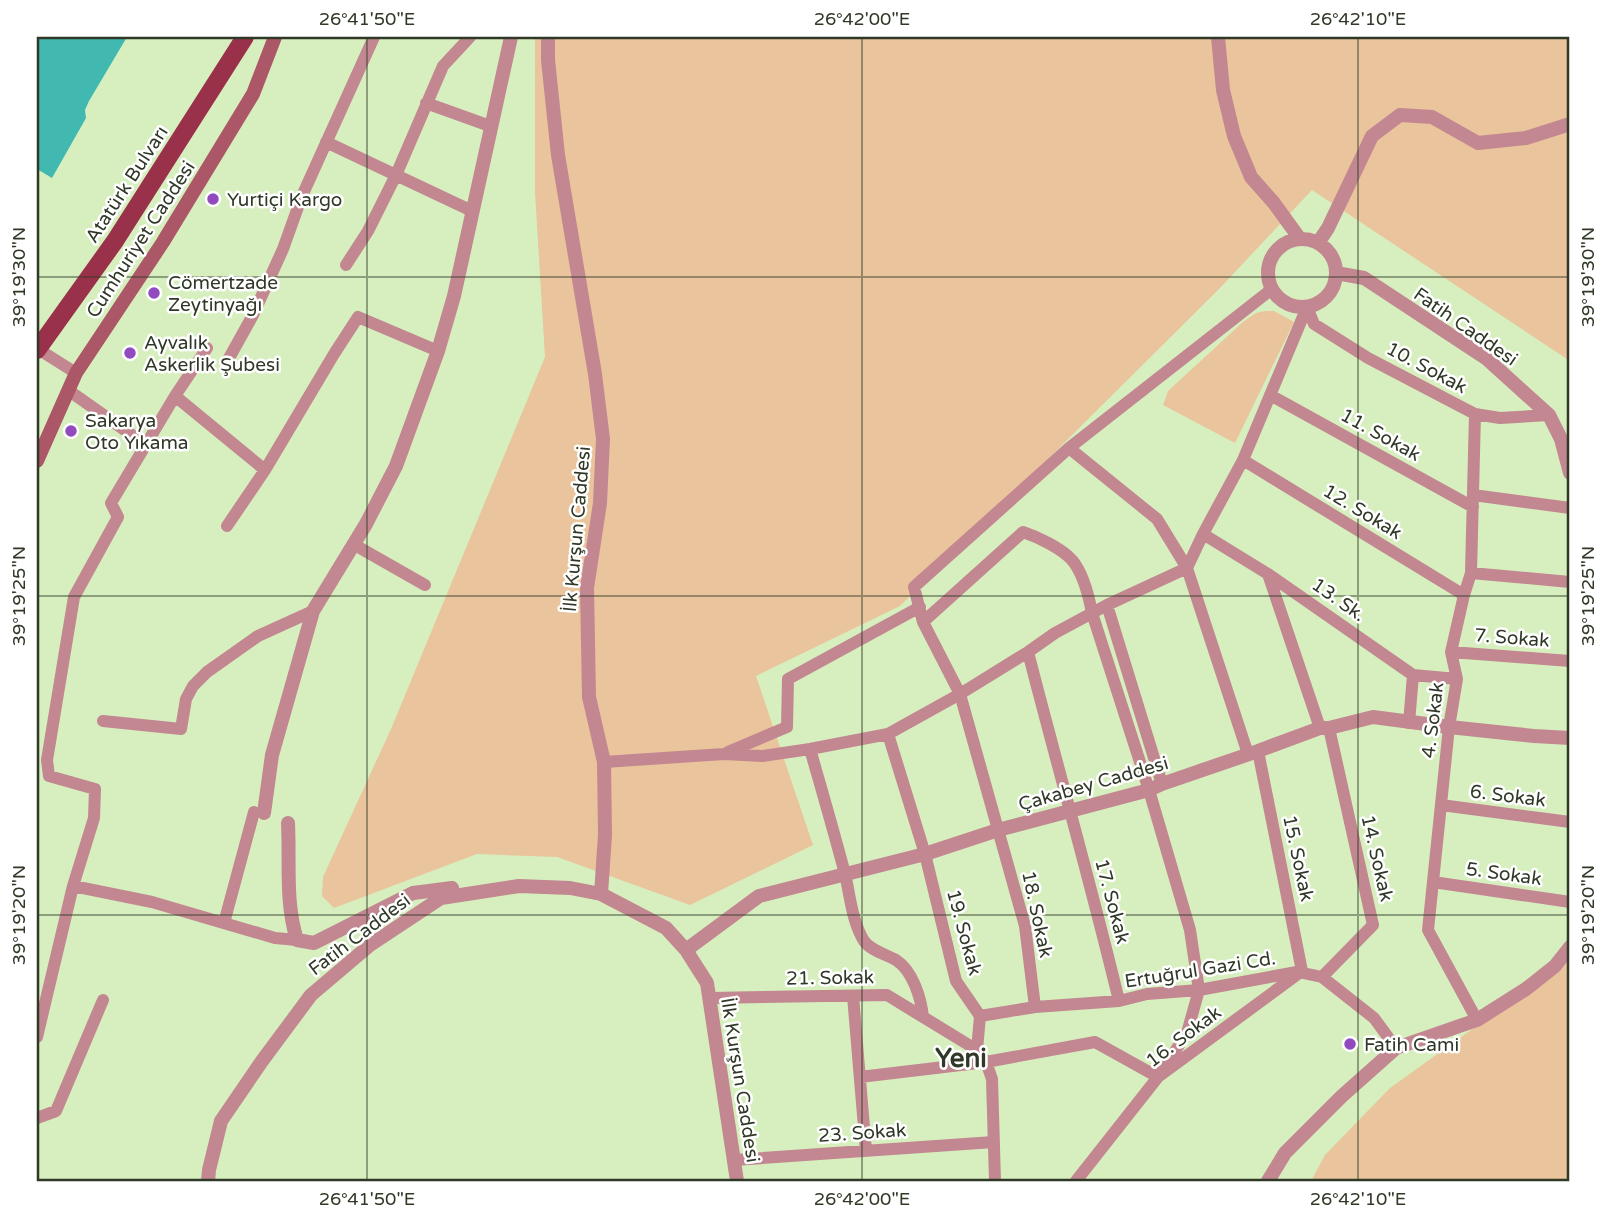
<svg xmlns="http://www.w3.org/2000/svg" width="1607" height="1218" font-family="'Varela Round',sans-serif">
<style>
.green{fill:#e9c49c}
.water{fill:#41b8b0}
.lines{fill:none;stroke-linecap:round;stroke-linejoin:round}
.minor{stroke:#c28790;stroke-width:12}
.tertiary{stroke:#c28790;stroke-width:14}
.secondary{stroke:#ac5767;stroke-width:14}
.primary{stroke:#99314b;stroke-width:18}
.ticks{fill:none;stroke:#303927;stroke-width:2;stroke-opacity:0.45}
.poi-dot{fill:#914bbf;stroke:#fff;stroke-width:2.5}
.labels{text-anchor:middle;stroke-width:5;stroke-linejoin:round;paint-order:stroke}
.street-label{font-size:19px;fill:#303927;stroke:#fff}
.poi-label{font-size:19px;fill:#303927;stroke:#fff;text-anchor:start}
.district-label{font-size:26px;font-weight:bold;fill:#303927;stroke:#fff}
.neatline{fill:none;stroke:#303927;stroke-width:2.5}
.ticks-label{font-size:18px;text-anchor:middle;fill:#303927}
</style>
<rect width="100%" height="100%" fill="#d7efbf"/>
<path class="green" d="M535 37H1570V354L1567 359 1312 190 1220 288 900 606 756 676 813 845 690 905 557 857 477 854 334 908 322 896 323 877 391 729 545 357 535 192Z
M1265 311H1274L1294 322 1235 443 1163 405 1168 391 1243 322 1256 313Z
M1570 959V1181H1311L1325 1155 1390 1088Z"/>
<path class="water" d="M37 37H127L89 101 85 110 86 118 52 178 37 169Z"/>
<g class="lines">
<path class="minor" d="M426 103 490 126
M326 142 472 211
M346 265 368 231 396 175 443 66 470 37
M1307 307 1314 324 1368 358 1475 414 1500 418 1549 415
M38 349 76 373
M228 360 253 315 283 249 302 196 374 37
M68 390 146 445
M1270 395 1473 507
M175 396 265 470
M1475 414 1471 573 1464 595 1451 652 1457 679 1449 727 1428 930 1477 1020
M1069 448 1157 519 1187 568 1248 754
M1243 460 1464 595
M1473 495 1570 508
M227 526 265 470 334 354 358 317 438 351
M1203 534 1268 574 1413 675 1457 679
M353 544 425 585
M1471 573 1570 582
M1268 574 1320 728
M1107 605 1162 784
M1028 652C1058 769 1091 884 1119 1001
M1451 652 1570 661
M103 721 181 729 186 699 193 686 207 672 258 636 313 611
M1409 723 1413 675
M888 734 925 854 956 981 980 1016
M810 749C822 791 834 832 845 874 850 895 852 922 864 941 871 951 886 954 896 960 913 971 921 998 923 1017
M728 752 787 727 788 679 920 607
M604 762 724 754 762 756 810 749 888 734 960 694 1028 652 1055 633 1107 605 1187 568 1203 534 1243 460 1307 307
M1441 805 1570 822
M1433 882 1570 902
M73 886 152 902 275 938 297 940
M224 923 254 812
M1322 977 1373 925 1329 728
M853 996 866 1151
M710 998 887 995 977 1050
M1035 1007 1025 926 960 694 923 622 914 587 1069 448 1272 289
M980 1016 1035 1007 1119 1001 1147 994 1199 990 1302 971 1303 973 1322 977 1374 1018 1396 1048
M980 1016 977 1050 986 1062 992 1079 995 1181
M37 1037 73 886 94 818 95 789 49 776 47 760 74 597 118 517 111 503 175 396 207 348
M860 1077 986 1062 1095 1042 1158 1077 1187 1033 1199 990 1190 930 1149 790 1092 613C1089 597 1083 573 1072 560 1061 548 1038 537 1023 532L923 622
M37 1118 56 1111 103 1000
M734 1160 994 1142
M1076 1181 1158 1077 1302 971 1258 751"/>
<path class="tertiary" d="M548 37V60L558 155 595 374 603 439 600 503 587 588 589 697 604 762 605 835 601 894
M1218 37 1223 90 1234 136 1251 177 1274 203 1300 239
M1268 273a34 34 0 1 1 68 0a34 34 0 1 1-68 0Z
M1318 243 1328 228 1372 136 1400 115 1432 117 1478 143 1526 138 1570 124
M1336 273 1364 278 1487 359 1549 415 1561 439 1570 473
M264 813 272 755 313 611 366 524 396 466 438 351 454 296 511 37
M288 823C290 863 285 902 297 940L314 943 413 893 452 888
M686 950 759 896 925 854 998 830 1149 790 1162 784 1258 751 1320 728H1329L1373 717 1449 727 1534 736 1570 738
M208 1181 209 1170 221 1121 262 1061 311 995 370 945 441 898 519 886 570 888 601 894 666 928 686 950 707 983 737 1181
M1268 1181 1285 1153 1342 1096 1396 1048 1477 1020 1526 989 1555 966 1570 947"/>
<path class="secondary" d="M37 461 76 373 163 242 253 94 275 37"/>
<path class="primary" d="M37 350 115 241 245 37"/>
</g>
<path class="ticks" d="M367 37V1181M862 37V1181M1358 37V1181M37 277H1570M37 596H1570M37 915H1570"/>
<g class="poi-dot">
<circle cx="213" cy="199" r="7"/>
<circle cx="154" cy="293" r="7"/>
<circle cx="130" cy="353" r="7"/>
<circle cx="71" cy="431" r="7"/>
<circle cx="1350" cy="1044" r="7"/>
</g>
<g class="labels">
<g class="street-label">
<text transform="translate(126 184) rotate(-57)" y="7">Atatürk Bulvarı</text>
<text transform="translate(140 239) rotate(-57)" y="7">Cumhuriyet Caddesi</text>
<text transform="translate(1466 326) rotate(35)" y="7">Fatih Caddesi</text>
<text transform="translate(1427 367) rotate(28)" y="7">10. Sokak</text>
<text transform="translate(1381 434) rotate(29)" y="7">11. Sokak</text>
<text transform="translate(1363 511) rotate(31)" y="7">12. Sokak</text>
<text transform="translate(576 529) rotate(-85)" y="7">İlk Kurşun Caddesi</text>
<text transform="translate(1339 599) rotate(35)" y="7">13. Sk.</text>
<text transform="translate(1512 637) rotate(4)" y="7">7. Sokak</text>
<text transform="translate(1432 720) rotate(-83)" y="7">4. Sokak</text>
<text transform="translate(1093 783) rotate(-16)" y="7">Çakabey Caddesi</text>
<text transform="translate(1508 795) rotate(7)" y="7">6. Sokak</text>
<text transform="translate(1299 858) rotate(78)" y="7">15. Sokak</text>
<text transform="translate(1378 858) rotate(77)" y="7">14. Sokak</text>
<text transform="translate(1504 873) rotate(8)" y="7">5. Sokak</text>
<text transform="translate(1113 901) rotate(75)" y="7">17. Sokak</text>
<text transform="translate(1038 914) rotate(78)" y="7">18. Sokak</text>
<text transform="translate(965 932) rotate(75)" y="7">19. Sokak</text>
<text transform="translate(359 934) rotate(-37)" y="7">Fatih Caddesi</text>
<text transform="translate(1200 969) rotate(-9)" y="7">Ertuğrul Gazi Cd.</text>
<text transform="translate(830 977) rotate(-1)" y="7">21. Sokak</text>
<text transform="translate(1183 1036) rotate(-37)" y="7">16. Sokak</text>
<text transform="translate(741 1080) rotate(81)" y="7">İlk Kurşun Caddesi</text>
<text transform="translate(862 1132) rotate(-4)" y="7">23. Sokak</text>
</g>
<g class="poi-label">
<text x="227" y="206">Yurtiçi Kargo</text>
<text x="168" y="289">Cömertzade<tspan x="168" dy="22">Zeytinyağı</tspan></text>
<text x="144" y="349">Ayvalık<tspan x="144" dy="22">Askerlik Şubesi</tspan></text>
<text x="85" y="427">Sakarya<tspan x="85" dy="22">Oto Yıkama</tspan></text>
<text x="1364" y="1051">Fatih Cami</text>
</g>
<g class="district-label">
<text x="961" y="1067">Yeni</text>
</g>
</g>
<rect width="1607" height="1218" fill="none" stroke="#ffffff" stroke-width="77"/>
<rect x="38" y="38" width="1530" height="1142" class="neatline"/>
<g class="ticks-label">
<text x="367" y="25">26°41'50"E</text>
<text x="862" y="25">26°42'00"E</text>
<text x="1358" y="25">26°42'10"E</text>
<text transform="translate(19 277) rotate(-90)" y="6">39°19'30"N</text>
<text transform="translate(1588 277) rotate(-90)" y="6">39°19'30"N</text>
<text transform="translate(19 596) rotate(-90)" y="6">39°19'25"N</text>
<text transform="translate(1588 596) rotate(-90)" y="6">39°19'25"N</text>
<text transform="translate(19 915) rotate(-90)" y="6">39°19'20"N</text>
<text transform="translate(1588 915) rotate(-90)" y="6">39°19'20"N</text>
<text x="367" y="1205">26°41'50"E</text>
<text x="862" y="1205">26°42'00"E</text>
<text x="1358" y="1205">26°42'10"E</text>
</g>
</svg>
